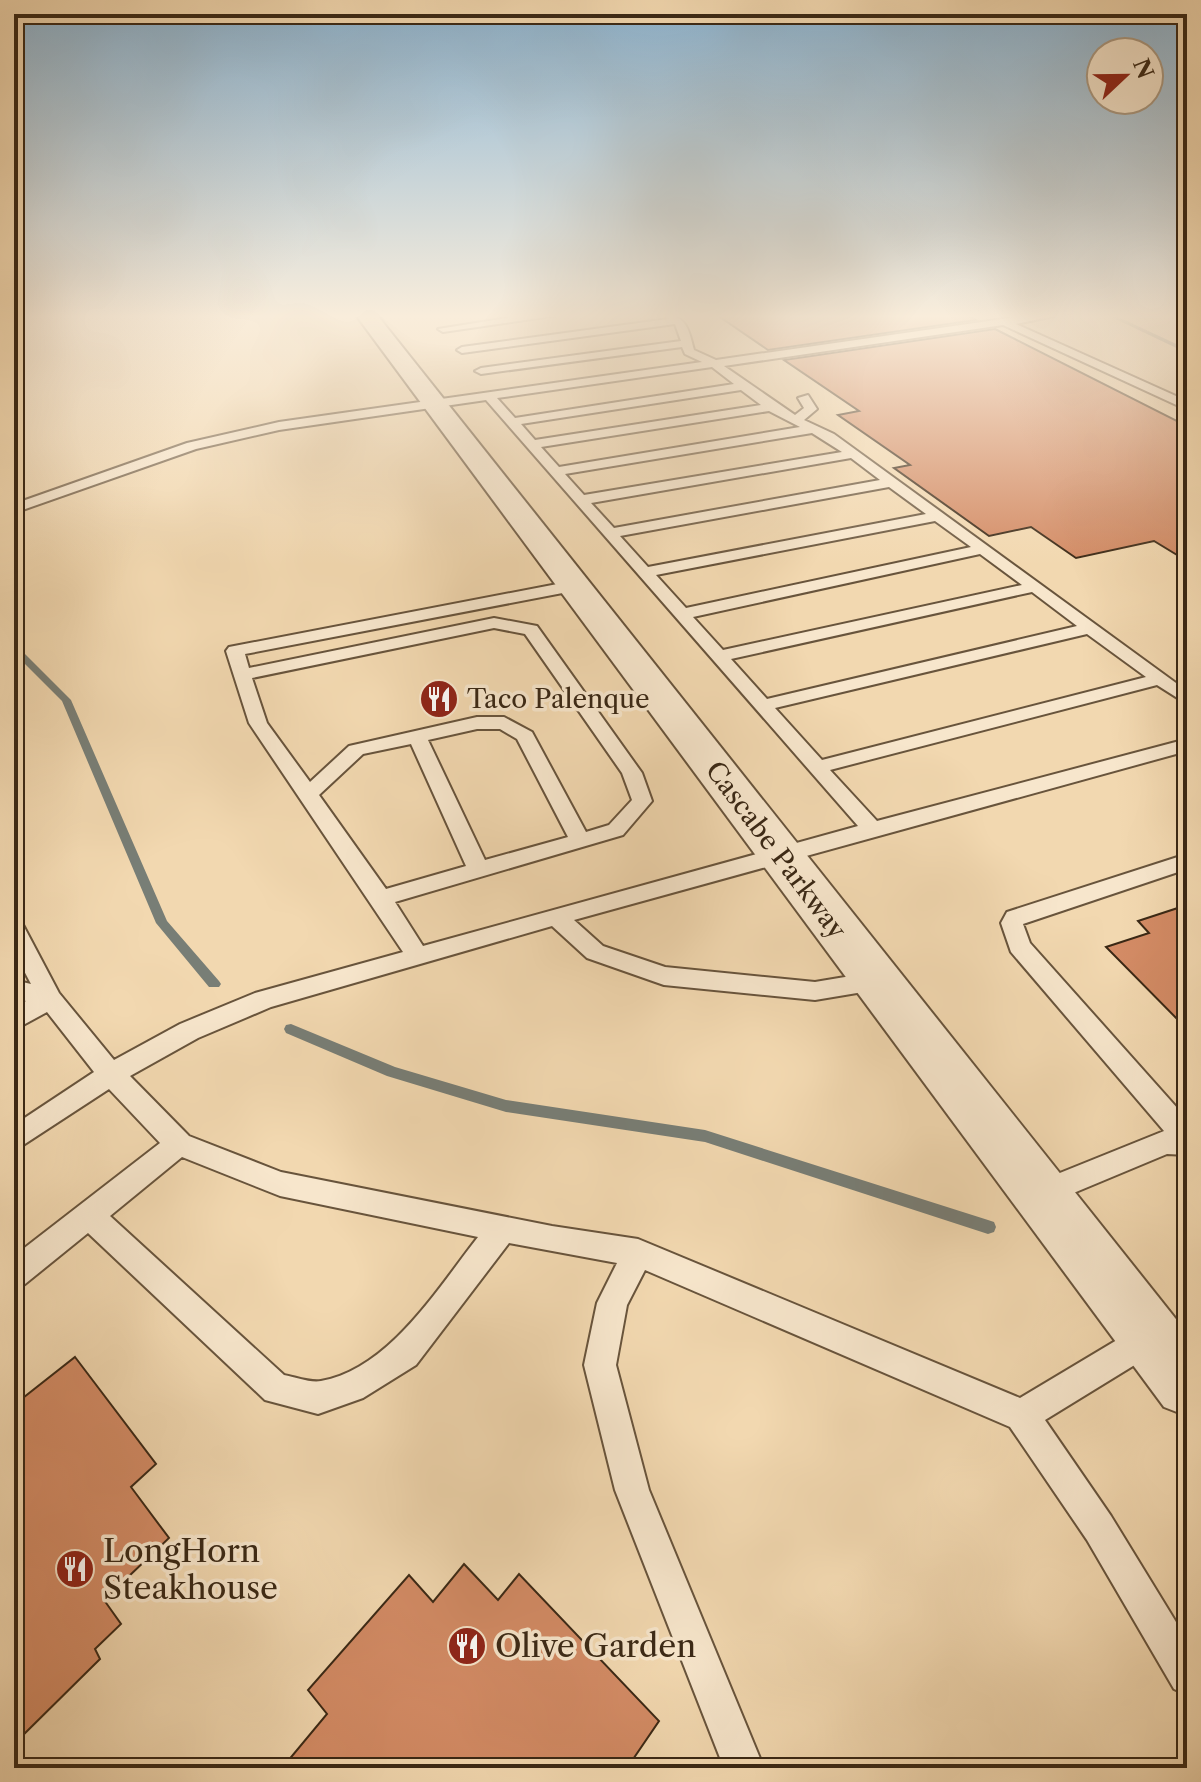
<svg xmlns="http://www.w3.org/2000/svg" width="1201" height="1782" font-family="'Libre Caslon Text',serif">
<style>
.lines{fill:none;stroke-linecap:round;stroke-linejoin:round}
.stream{fill:#787e76;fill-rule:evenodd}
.building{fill:#d38b65;stroke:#3a2815;stroke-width:2}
.lane-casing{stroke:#68543c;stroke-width:4}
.street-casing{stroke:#68543c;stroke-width:4}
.lane{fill:#f7e6cc;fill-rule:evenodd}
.street{fill:#f7e6cc;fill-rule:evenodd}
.labels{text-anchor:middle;stroke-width:7;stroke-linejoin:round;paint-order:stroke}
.poi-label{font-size:26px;fill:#3a2815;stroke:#f7e6cc;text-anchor:start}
.street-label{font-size:26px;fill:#3a2815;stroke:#f7e6cc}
.near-poi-label{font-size:32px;fill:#3a2815;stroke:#f7e6cc;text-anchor:start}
</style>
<rect width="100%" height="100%" fill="#f2d8b0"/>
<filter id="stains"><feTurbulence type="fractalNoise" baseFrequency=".0025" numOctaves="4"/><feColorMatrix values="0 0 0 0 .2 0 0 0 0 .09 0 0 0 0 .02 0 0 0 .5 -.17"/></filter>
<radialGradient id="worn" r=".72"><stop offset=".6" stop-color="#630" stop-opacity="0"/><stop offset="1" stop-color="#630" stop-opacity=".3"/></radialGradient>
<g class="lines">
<path class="stream" d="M1107 315H1114L1187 349V353Z
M14 645 17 646 71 700 167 921 219 981 221 984 219 987H209L156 923 62 701 14 653Z
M291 1024 395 1067 506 1100 705 1130 988 1220 994 1222 996 1227 994 1232 988 1234 705 1142 506 1112 387 1076 286 1033 284 1029 286 1025Z"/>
</g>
<path class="building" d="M717 315H967L976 320 768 350Z
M995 329 1187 426V561L1154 541 1076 558 1031 527 989 536 894 468 910 465 838 415 859 411 784 360Z
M1187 905V1029L1106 947 1149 933 1138 921Z
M75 1357 156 1464 131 1487 169 1538 104 1600 121 1624 95 1649 100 1659 14 1744V1405Z
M464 1564 498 1600 519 1574 659 1721 627 1768H282L327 1714 308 1690 409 1575 433 1602Z"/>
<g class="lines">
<g class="lane-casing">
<path id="lane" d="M526 315H559L443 332 438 329Z
M664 315C687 315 689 331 694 350L716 360 1030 315H1059L1016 324 1187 401V409L1183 408 1003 325 724 366 795 415 804 408 798 398 808 395 817 409 804 420 834 434 1187 691V704L1157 685 830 770 877 821 1187 739V751L574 920 603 946 665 967 815 982 875 972 883 975 887 981 883 987 875 990 815 1000 664 985 587 958 552 926 271 1007 198 1038 130 1076 189 1136 281 1172 552 1226 638 1239 1020 1398 1137 1328 1148 1324 1159 1328 1164 1339 1159 1350 1045 1420 1111 1516 1187 1640V1695L1174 1689 1087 1540 1010 1427 645 1270 627 1305 616 1365 649 1490 764 1768H724L615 1490 584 1365 597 1303 617 1263 509 1243 416 1365 363 1398 318 1414 265 1400 88 1233 25 1284 14 1288V1256L160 1143 109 1089 14 1151V1125L94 1072 47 1012 14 1030V1008L26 1001 14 998V980L31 984 14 952V921L22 923 59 993 114 1060 180 1024 255 993 403 952 249 723 226 651 229 647 573 581 581 586 573 591 245 654 249 668 494 618 537 626 642 773 652 801 623 835 395 902 423 946 858 826 486 400 279 430 196 449 14 513V504L187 443 279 422 702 362 685 354 682 347 481 374 475 371 481 368 681 341 675 324 462 353 457 350 462 347 668 319ZM712 367 734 384 515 418 497 398ZM741 390 761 405 535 440 521 424ZM769 411 800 427 559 467 541 447ZM812 433 842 452 584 495 565 474ZM851 458 880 480 614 528 591 503ZM889 487 926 514 648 567 620 536ZM935 521 971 547 686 608 656 575ZM980 554 1022 585 723 650 693 617ZM1032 592 1077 626 767 699 731 659ZM494 628 525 634 622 773 632 800 609 825 586 832 532 732 504 717H477L349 746 310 782 267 723 252 678ZM1087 634 1146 677 822 760 775 708ZM477 729H500L517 739 568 837 485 860 428 740ZM411 744 466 866 386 889 319 795 363 754ZM182 1157 280 1196 478 1237C438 1288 389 1369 321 1381 310 1383 295 1377 284 1375L110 1216Z
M1187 854V869L1023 924 1030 943 1187 1119V1155L1167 1154 1040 1207 1030 1203 1026 1194 1030 1185 1164 1131 1011 952 1001 923 1007 912Z"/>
</g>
<g class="street-casing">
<path id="street" d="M356 315H377L1187 1333V1416L1164 1407Z"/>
</g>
<use href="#lane" class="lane"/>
<use href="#street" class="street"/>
</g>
<linearGradient id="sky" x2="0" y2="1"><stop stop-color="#8bb5d4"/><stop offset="0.56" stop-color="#f9eddb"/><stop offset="1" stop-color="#f9eddb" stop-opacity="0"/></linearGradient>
<rect width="1201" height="565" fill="url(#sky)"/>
<defs>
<g id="restaurant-disc" transform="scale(2)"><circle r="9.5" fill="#8f2418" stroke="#f7e6cc"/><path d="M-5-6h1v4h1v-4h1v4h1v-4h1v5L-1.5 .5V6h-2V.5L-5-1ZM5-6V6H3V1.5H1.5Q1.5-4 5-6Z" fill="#fff"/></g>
</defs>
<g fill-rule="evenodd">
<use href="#restaurant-disc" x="439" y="699"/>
<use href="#restaurant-disc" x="75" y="1569"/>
<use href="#restaurant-disc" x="467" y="1646"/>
</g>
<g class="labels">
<g class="poi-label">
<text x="467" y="708">Taco Palenque</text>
</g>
<g class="street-label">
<text transform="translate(776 850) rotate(53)" y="9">Cascabe Parkway</text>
</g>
<g class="near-poi-label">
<text x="103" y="1562">LongHorn<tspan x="103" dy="37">Steakhouse</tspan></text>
<text x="495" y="1657">Olive Garden</text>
</g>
</g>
<rect width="1201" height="1782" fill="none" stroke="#f2d8b0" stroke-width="48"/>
<rect x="16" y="16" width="1169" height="1750" fill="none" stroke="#3a2815" stroke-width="4"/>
<rect x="24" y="24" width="1153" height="1734" fill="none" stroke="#3a2815" stroke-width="2"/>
<g transform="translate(1125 76) rotate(68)"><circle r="38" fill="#f7e6cc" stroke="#ab9a83" stroke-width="2"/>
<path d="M0-6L14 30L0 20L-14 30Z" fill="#8f2418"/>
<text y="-12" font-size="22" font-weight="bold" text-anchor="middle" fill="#3a2815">N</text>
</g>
<rect width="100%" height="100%" filter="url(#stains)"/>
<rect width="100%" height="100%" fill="url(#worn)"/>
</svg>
